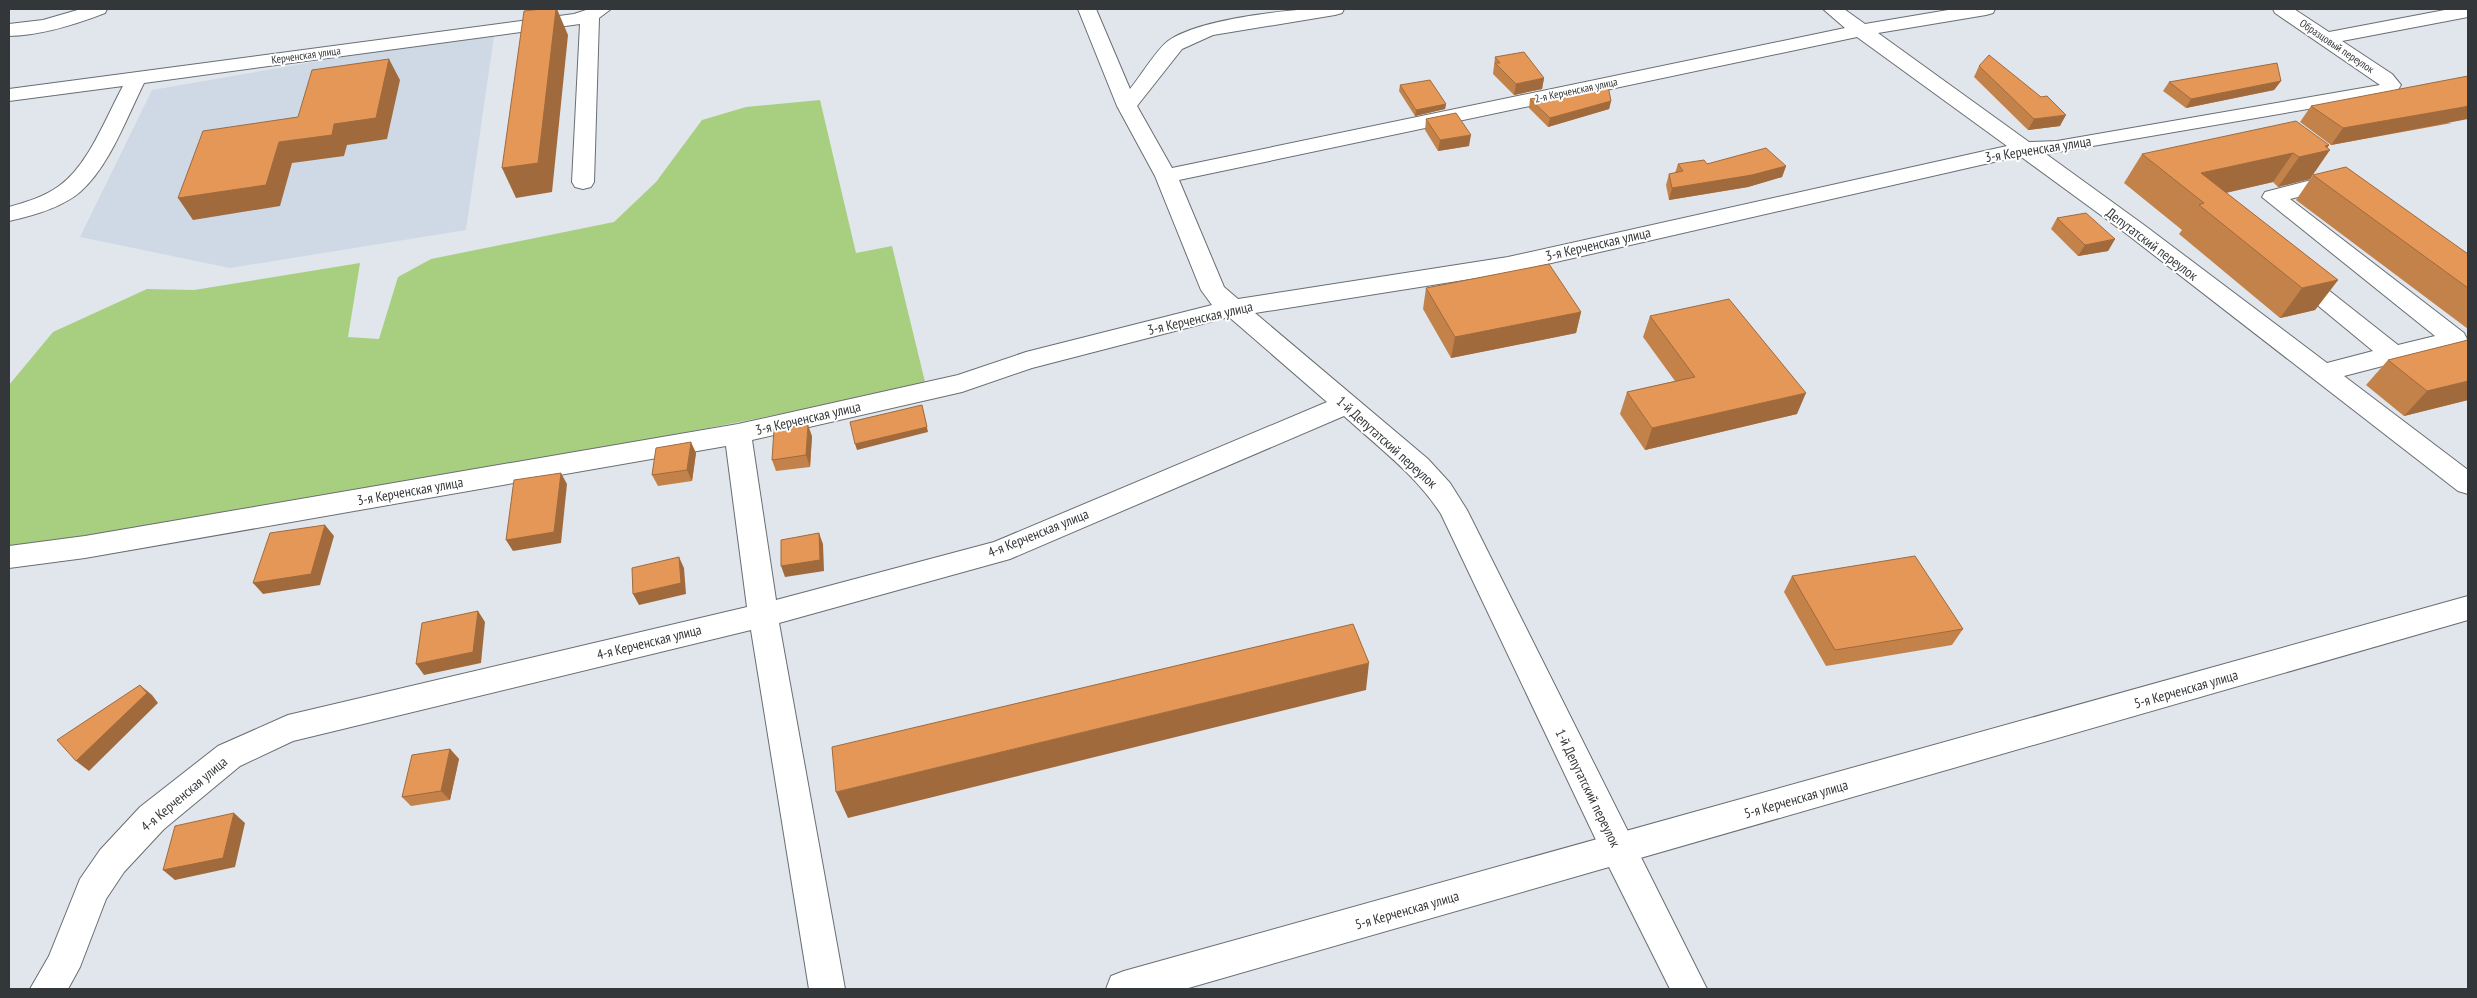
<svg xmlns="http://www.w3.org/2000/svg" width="2477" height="998" font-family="'PT Sans Narrow',sans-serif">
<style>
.built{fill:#ced9e5}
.green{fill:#a8cf80}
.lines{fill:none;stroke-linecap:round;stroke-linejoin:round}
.minor-casing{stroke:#696e73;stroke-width:2}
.major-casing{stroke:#696e73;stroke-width:2}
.minor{fill:#fff;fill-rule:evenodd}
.major{fill:#fff;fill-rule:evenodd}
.wall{fill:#c4824b}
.shaded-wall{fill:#a06a3d}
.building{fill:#e49757;stroke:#a06a3d}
.labels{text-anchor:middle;stroke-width:4;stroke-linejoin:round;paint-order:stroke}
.far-street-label{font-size:11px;fill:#343739;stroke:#fff}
.street-label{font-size:14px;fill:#343739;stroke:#fff}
</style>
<rect width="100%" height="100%" fill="#e0e6eb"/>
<path class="built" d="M494 36 466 230 230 268 80 237 152 90 383 50Z"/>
<path class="green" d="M820 100 856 253 892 246 926 386 49 555 9 554V385L53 332 147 289 194 290 360 263 348 337 379 339 398 277 431 259 614 222 656 182 702 120 746 107Z"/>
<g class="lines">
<g class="minor-casing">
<path id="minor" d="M81 9H107L105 13C74 25 42 35 9 36V24L43 20Z
M589 9H611L599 18 594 182 591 187 583 189 575 187 572 182 580 24 144 83C127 117 109 167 80 192 61 208 32 216 9 221V207C26 202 44 197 59 186 88 166 106 117 123 86L9 101V89L574 14Z
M1078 9H1096L1130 89C1140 77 1157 49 1168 41 1199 18 1306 6 1344 9L1342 13 1335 15 1213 35 1182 49 1137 106 1172 168 1845 28 1823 9H1844L1865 24 1954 9H1995L1993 13 1986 15 1878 33 2029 142 2057 141 2380 85 2275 13 2273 9H2294L2329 32 2450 9H2468V17L2342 41 2392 74 2401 85 2395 94 2046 154 2144 225 2327 363 2373 351 2287 280 2283 275 2287 270 2295 267 2303 270 2398 345 2435 336 2262 197 2265 192 2339 173 2347 175 2350 180 2347 185 2290 199 2464 333 2467 339 2464 345 2344 376 2468 470V494L2458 491 2128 235 2020 156 1508 273 1255 313 1428 459 1450 483 1467 510 1707 989H1670L1606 861 1441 514C1416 475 1378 447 1344 416L1010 559 779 623 845 989H809L751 630 293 741 240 766 164 829 124 872 106 899 80 967 68 989H30L49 956 80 879 100 850 140 807 218 746 288 715 747 607 726 446 85 558 9 568V546L85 536 738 424 958 375 1026 352 1212 305 1201 290 1155 176 1117 106ZM1857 37 2007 146 1508 257 1238 299 1224 287 1179 180ZM1229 317 1327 402 994 542 776 600 752 440 962 392 1032 368Z"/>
</g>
<g class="major-casing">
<path id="major" d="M2468 596V620L1185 989H1106L1111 976 1124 971Z"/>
</g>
<use href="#minor" class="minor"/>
<use href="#major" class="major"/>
</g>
<path class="wall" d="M1495 57 1544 78 1542 89 1514 95 1493 74Z
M1979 66 2060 126 2028 130 1974 77Z
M2281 81 2274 90 2186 108 2163 91 2169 82Z
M1400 85 1446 104 1445 109 1415 116 1399 91Z
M1530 99 1611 101 1609 109 1548 127 1529 108Z
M2311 106 2452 123 2331 145 2300 122Z
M1426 119 1469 146 1438 151 1425 130Z
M2329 145 2310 179 2278 187 2273 182 2226 193 2338 280 2315 310 2280 318 2179 234 2182 230 2124 183 2142 154Z
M1678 164H1707L1786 166 1782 177 1748 187 1669 200 1666 185 1669 174 1675 173Z
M2313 175 2468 254V329L2296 200Z
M2057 218 2115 239 2108 251 2078 256 2051 229Z
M1426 288 1581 312 1576 333 1451 358 1423 309Z
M1650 316 1797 414 1645 450 1620 414 1627 392 1675 381 1643 337Z
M2388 360 2468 400 2404 416 2366 385Z
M812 436 810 467 776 471 772 460Z
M696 453 692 481 658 486 652 475Z
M1792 576 1963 629 1952 645 1826 666 1784 592Z
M450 749 459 759 450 800 411 806 402 797Z"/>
<path class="shaded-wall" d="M556 9H557L568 35 552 192 516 198 502 168Z
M389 59 400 80 387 139 347 145 344 156 292 163 280 206 193 220 178 198 279 142 334 124Z
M1544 78 1542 89 1514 95 1516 84Z
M2281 81 2274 90 2186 108 2191 99Z
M1611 101 1609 109 1548 127 1550 118Z
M1446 104 1445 109 1415 116 1416 110Z
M2468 106V119L2331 145 2343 128Z
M2066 115 2060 126 2028 130 2034 119Z
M1471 135 1469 146 1438 151 1440 140Z
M2329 145 2325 151 2330 150 2310 179 2278 187 2299 157 2325 146Z
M2293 153 2273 182 2198 199 2201 173Z
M1786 166 1782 177 1748 187 1669 200 1672 188Z
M2115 239 2108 251 2078 256 2085 245Z
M2338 280 2315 310 2280 318 2302 288Z
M1581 312 1576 333 1451 358 1455 337Z
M2468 381V400L2404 416 2427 391Z
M1806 393 1797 414 1645 450 1652 428Z
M922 405 928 432 857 450 855 444Z
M808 425 812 436 810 467 806 455Z
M691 442 696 453 692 481 687 470Z
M561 473 567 484 561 543 513 551 506 540Z
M325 525 334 536 320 585 263 594 253 583Z
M819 533 823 544 824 571 785 577 781 566Z
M679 557 684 568 686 594 639 605 633 594Z
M478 611 485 622 481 663 424 675 416 664Z
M1369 663 1366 690 848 818 836 792Z
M140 685 152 695 158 703 89 771 76 761Z
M450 749 459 759 450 800 441 791Z
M234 813 245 823 235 867 175 880 163 870Z"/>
<path class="building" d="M541 9H556L538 163 502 168 524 11Z
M1524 52 1544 78 1516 84 1495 63H1500L1495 57Z
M1989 55 2041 97 2047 96 2066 115 2034 119 1979 66Z
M389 59 376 118 334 124 332 135 279 142 266 185 178 198 203 131 298 117 312 70Z
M2277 63 2281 81 2191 99 2169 82Z
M2468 76V106L2464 107 2343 128 2311 106Z
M1430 80 1446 104 1416 110 1400 85Z
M1608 86 1611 101 1550 118 1530 99Z
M1456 113 1471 135 1440 140 1426 119Z
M2296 121 2329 145 2325 146 2330 150 2299 157 2293 153 2201 173 2338 280 2302 288 2199 205 2204 203 2142 154Z
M1766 148 1786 166 1752 175 1672 188 1669 174 1683 171 1678 164 1704 160 1707 164Z
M2346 167 2468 254V288L2313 175Z
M2086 213 2115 239 2085 245 2057 218Z
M1549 264 1581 312 1455 337 1426 288Z
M1729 299 1806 393 1652 428 1627 392 1695 377 1650 316Z
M2468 340V381L2427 391 2388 360Z
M922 405 927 427 855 444 850 422Z
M808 425 806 455 772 460 774 429Z
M691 442 687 470 652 475 656 448Z
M561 473 554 532 506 540 514 480Z
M325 525 311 574 253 583 270 533Z
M819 533 820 560 781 566V540Z
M1915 556 1963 629 1835 650 1792 576Z
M679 557 681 583 633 594 632 568Z
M478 611 473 652 416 664 422 623Z
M1353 624 1369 663 836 792 832 747Z
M140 685 147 693 76 761 57 740Z
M450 749 441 791 402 797 412 755Z
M234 813 223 858 163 870 175 826Z"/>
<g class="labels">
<g class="far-street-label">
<text transform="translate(2337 46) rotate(34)" y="4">Образцовый переулок</text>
<text transform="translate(306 55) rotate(-8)" y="4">Керченская улица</text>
<text transform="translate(1576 90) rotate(-12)" y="4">2-я Керченская улица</text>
</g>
<g class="street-label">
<text transform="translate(2038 149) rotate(-9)" y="5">3-я Керченская улица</text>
<text transform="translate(1598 244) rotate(-13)" y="5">3-я Керченская улица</text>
<text transform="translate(2152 244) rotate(37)" y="5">Депутатский переулок</text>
<text transform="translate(1200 318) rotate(-13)" y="5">3-я Керченская улица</text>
<text transform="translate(808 418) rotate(-13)" y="5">3-я Керченская улица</text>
<text transform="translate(1387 442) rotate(42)" y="5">1-й Депутатский переулок</text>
<text transform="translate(410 491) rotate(-10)" y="5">3-я Керченская улица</text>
<text transform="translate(1038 533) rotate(-22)" y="5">4-я Керченская улица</text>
<text transform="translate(649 642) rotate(-14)" y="5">4-я Керченская улица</text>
<text transform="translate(2186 689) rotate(-16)" y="5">5-я Керченская улица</text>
<text transform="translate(1588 788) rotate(64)" y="5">1-й Депутатский переулок</text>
<text transform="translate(184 794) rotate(-40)" y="5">4-я Керченская улица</text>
<text transform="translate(1796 799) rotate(-16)" y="5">5-я Керченская улица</text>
<text transform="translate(1407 910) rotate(-16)" y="5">5-я Керченская улица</text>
</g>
</g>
<rect width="2477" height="998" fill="none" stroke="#343739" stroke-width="20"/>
</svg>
